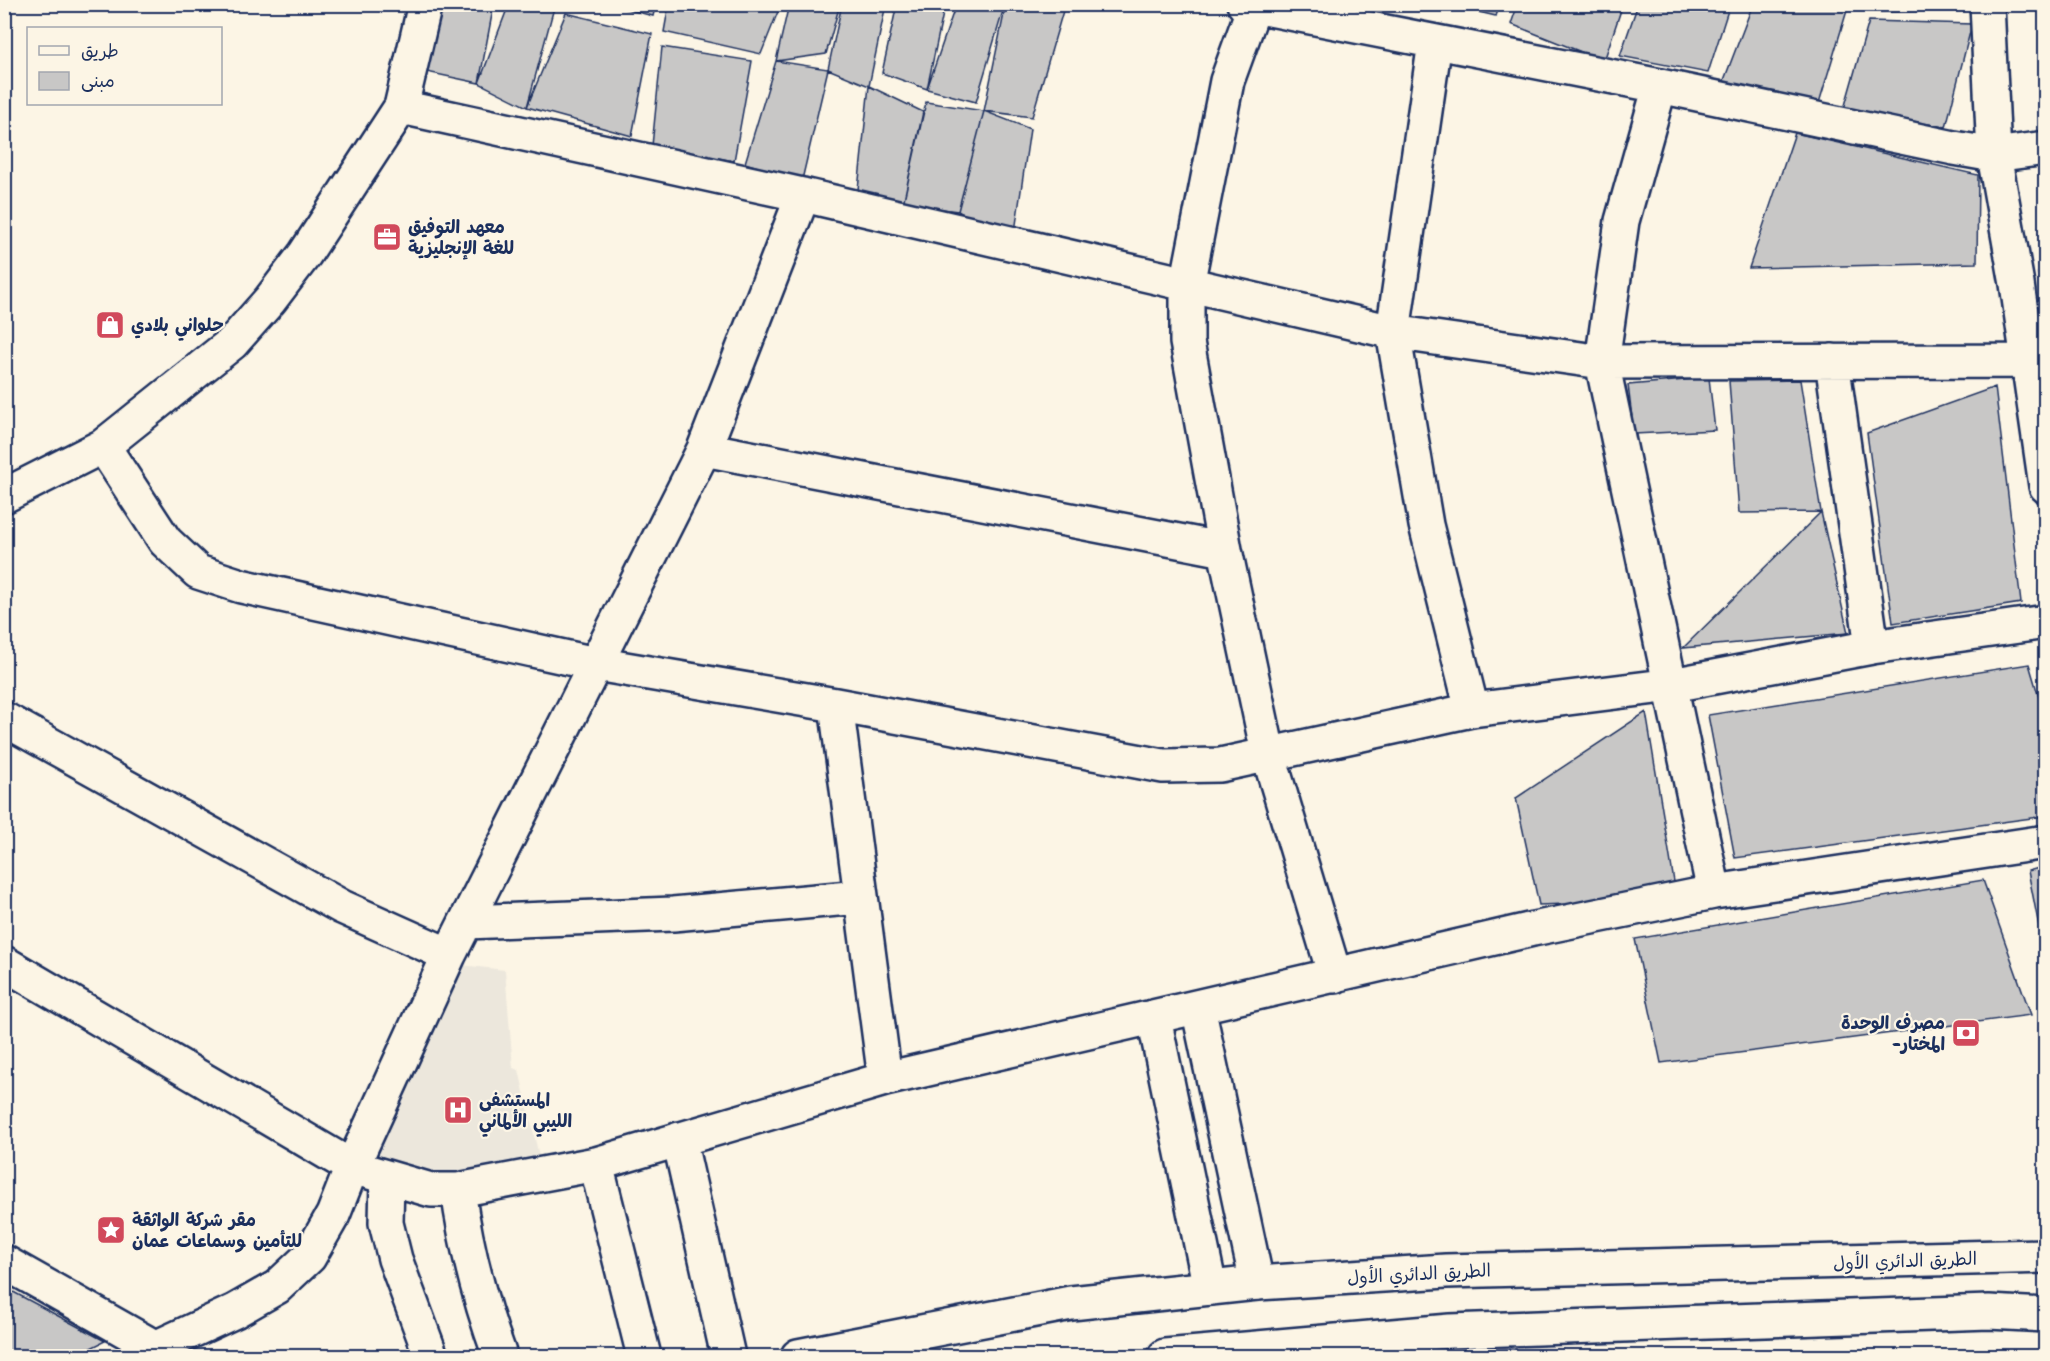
<svg xmlns="http://www.w3.org/2000/svg" width="2050" height="1361" font-family="'Shantell Sans','Playpen Sans Arabic',sans-serif">
<style>
.built{fill:#ece7dc}
.building{fill:#c8c7c6;stroke:#1b2f5e;stroke-width:1.5}
.lines{fill:none;stroke-linecap:round;stroke-linejoin:round}
.minor-casing{stroke:#1b2f5e;stroke-width:38}
.major-casing{stroke:#1b2f5e;stroke-width:38}
.minor{stroke:#fcf5e5;stroke-width:33}
.major{stroke:#fcf5e5;stroke-width:33}
.labels{text-anchor:middle;stroke-width:4.5;stroke-linejoin:round;paint-order:stroke}
.poi-label{font-size:18px;font-weight:bold;fill:#1b2f5e;stroke:#fcf5e5;text-anchor:start}
.street-label{font-size:18px;fill:#1b2f5e;stroke:#fcf5e5}
</style>
<rect width="100%" height="100%" fill="#fcf5e5"/>
<filter id="ink" filterUnits="userSpaceOnUse"><feTurbulence type="fractalNoise" baseFrequency=".0167" numOctaves="2"/><feDisplacementMap in="SourceGraphic" scale="12" xChannelSelector="R" yChannelSelector="G"/><feConvolveMatrix kernelMatrix="1 2 1 2 8 2 1 2 1" color-interpolation-filters="sRGB"/></filter>
<g filter="url(#ink)">
<path class="built" d="M452 964 505 970 513 1068 519 1070 541 1165 434 1176 379 1158 371 1150Z"/>
<path class="building" d="M436 4H494L479 83 422 71Z
M509 4H555L527 107 479 83Z
M608 4H656L653 16Z
M669 4H781L761 54 664 32Z
M789 4H840L826 54 776 61Z
M842 4H886L869 86 828 69Z
M897 4H945L927 89 882 73Z
M956 4H1005L976 102 927 89Z
M1006 4H1065L1032 117 984 111Z
M1445 4H1500L1496 16Z
M1518 4H1623L1604 61 1511 24Z
M1638 4H1730L1708 73 1620 56Z
M1753 4H1849L1819 103 1721 88Z
M1872 4H1940L1939 11 1871 12Z
M566 13 652 34 632 136 527 107Z
M1869 21 1972 24 1946 127 1844 109Z
M662 47 752 61 734 161 652 146Z
M776 61 828 69 802 180 745 163Z
M869 86 923 112 903 204 857 199Z
M926 102 984 111 958 211 903 204Z
M984 111 1030 129 1013 245 958 211Z
M1795 133 1978 175 1977 263 1749 268Z
M2046 268V300L2038 273Z
M1709 378 1715 430 1634 434 1628 385Z
M1800 380 1821 512 1739 513 1729 381Z
M1995 387 2021 603 1893 623 1867 433Z
M1821 512 1848 633 1683 648Z
M2029 664 2046 721V816L1735 858 1708 715Z
M1646 712 1677 900 1539 905 1516 798Z
M2046 866V962L2028 871Z
M1983 880 2031 1015 1661 1063 1635 939Z
M4 1287 105 1341 75 1356H4Z"/>
<g class="lines">
<g class="minor-casing">
<path id="minor" d="M1244 4 1660 86 1954 148 1994 155 2046 148
M1255 4 1227 81 1187 285V342L1225 550 1268 753 1335 976
M1987 4 1994 155 2017 284 2046 486
M1435 42 1393 332 1426 525 1472 710
M1660 86 1622 221 1602 362 1714 892
M401 107 803 195 1393 332 1602 362 2029 361 2046 359
M1832 361 1872 647
M103 446 165 541 198 572 241 586 596 664 836 705 1163 766 1220 765 1472 710 1672 685 1872 647 2046 622
M704 449 1225 550
M4 496 103 446 232 343 270 300 305 254 401 107 425 4
M836 705 885 1079
M4 719 342 907 449 955
M467 922 673 914 860 897
M4 963 352 1167 431 1190H458L596 1164 885 1079 1533 929 1714 892 2046 842
M1198 1007 1257 1283
M1154 1018 1210 1288
M679 1139 728 1356
M596 1164 644 1356
M387 1178 386 1223 395 1259 431 1356
M458 1190C466 1248 480 1302 500 1356
M4 1262 156 1348
M138 1356 235 1311 277 1287 309 1257 333 1215 352 1167 449 955 704 449 803 195"/>
</g>
<g class="major-casing">
<path id="major" d="M798 1356 1071 1303 1257 1283 1446 1271 2046 1256
M1165 1356 1450 1331 1989 1312 2046 1315"/>
</g>
<use href="#minor" class="minor"/>
<use href="#major" class="major"/>
</g>
</g>
<defs>
<g id="office-square" transform="scale(1.5)"><rect x="-9" y="-9" width="18" height="18" rx="4" fill="#d1495b" stroke="#fcf5e5"/><path d="M-6-3h4V-5.5h4V-3h4V5H-6ZM-1-4.5V-3h2v-1.5ZM-6 0V1H6V0Z" fill="#fff"/></g>
<g id="shop-square" transform="scale(1.5)"><rect x="-9" y="-9" width="18" height="18" rx="4" fill="#d1495b" stroke="#fcf5e5"/><path d="M-5-2.5h2.3a2.7 3.5 0 0 1 5.4 0H5L5.5 6h-11ZM-1.5-2.5h3a1.5 2.3 0 0 0-3 0Z" fill="#fff"/></g>
<g id="bank-square" transform="scale(1.5)"><rect x="-9" y="-9" width="18" height="18" rx="4" fill="#d1495b" stroke="#fcf5e5"/><path d="M-6-4H6V4H-6ZM0-2.3a2.3 2.3 0 1 0 0 4.6a2.3 2.3 0 1 0 0-4.6Z" fill="#fff"/></g>
<g id="hospital-square" transform="scale(1.5)"><rect x="-9" y="-9" width="18" height="18" rx="4" fill="#d1495b" stroke="#fcf5e5"/><path d="M-5-5h3v3.5h4V-5h3V5h-3V1.5h-4V5h-3Z" fill="#fff"/></g>
<g id="sight-square" transform="scale(1.5)"><rect x="-9" y="-9" width="18" height="18" rx="4" fill="#d1495b" stroke="#fcf5e5"/><path d="M0-6L1.8-2.2L6-1.7L2.9 1.2L3.7 5.4L0 3.3L-3.7 5.4L-2.9 1.2L-6-1.7L-1.8-2.2Z" fill="#fff"/></g>
</defs>
<g fill-rule="evenodd">
<use href="#office-square" x="387" y="237"/>
<use href="#shop-square" x="110" y="325"/>
<use href="#bank-square" x="1966" y="1033"/>
<use href="#hospital-square" x="458" y="1110"/>
<use href="#sight-square" x="111" y="1230"/>
</g>
<g class="labels">
<g class="poi-label">
<text x="408" y="233">معهد التوفيق<tspan x="408" dy="21">للغة الإنجليزية</tspan></text>
<text x="131" y="331">حلواني بلادي</text>
<text x="1945" y="1029" text-anchor="end">مصرف الوحدة<tspan x="1945" dy="21">-المختار</tspan></text>
<text x="479" y="1106">المستشفى<tspan x="479" dy="21">الليبي الألماني</tspan></text>
<text x="132" y="1226">مقر شركة الواثقة<tspan x="132" dy="21">للتأمين وسماعات عمان</tspan></text>
</g>
<g class="street-label">
<text transform="translate(1905 1261) rotate(-2)" y="6">الطريق الدائري الأول</text>
<text transform="translate(1419 1274) rotate(-3)" y="6">الطريق الدائري الأول</text>
</g>
</g>
<rect width="2050" height="1361" fill="none" stroke="#fcf5e5" stroke-width="24"/>
<rect x="12" y="12" width="2026" height="1337" fill="none" stroke="#1b2f5e" stroke-width="2" filter="url(#ink)"/>
<rect x="27" y="27" width="195" height="78" fill="#fcf5e5" stroke="#a2a6af" stroke-width="1.5"/>
<rect x="39" y="46" width="30" height="9" fill="#fcf5e5" stroke="#a2a6af" stroke-width="1.5"/>
<text x="81" y="57" font-size="18" fill="#1b2f5e">طريق</text>
<rect x="39" y="72" width="30" height="18" fill="#c8c7c6" stroke="#a2a6af" stroke-width="1.5"/>
<text x="81" y="87" font-size="18" fill="#1b2f5e">مبنى</text>
</svg>
